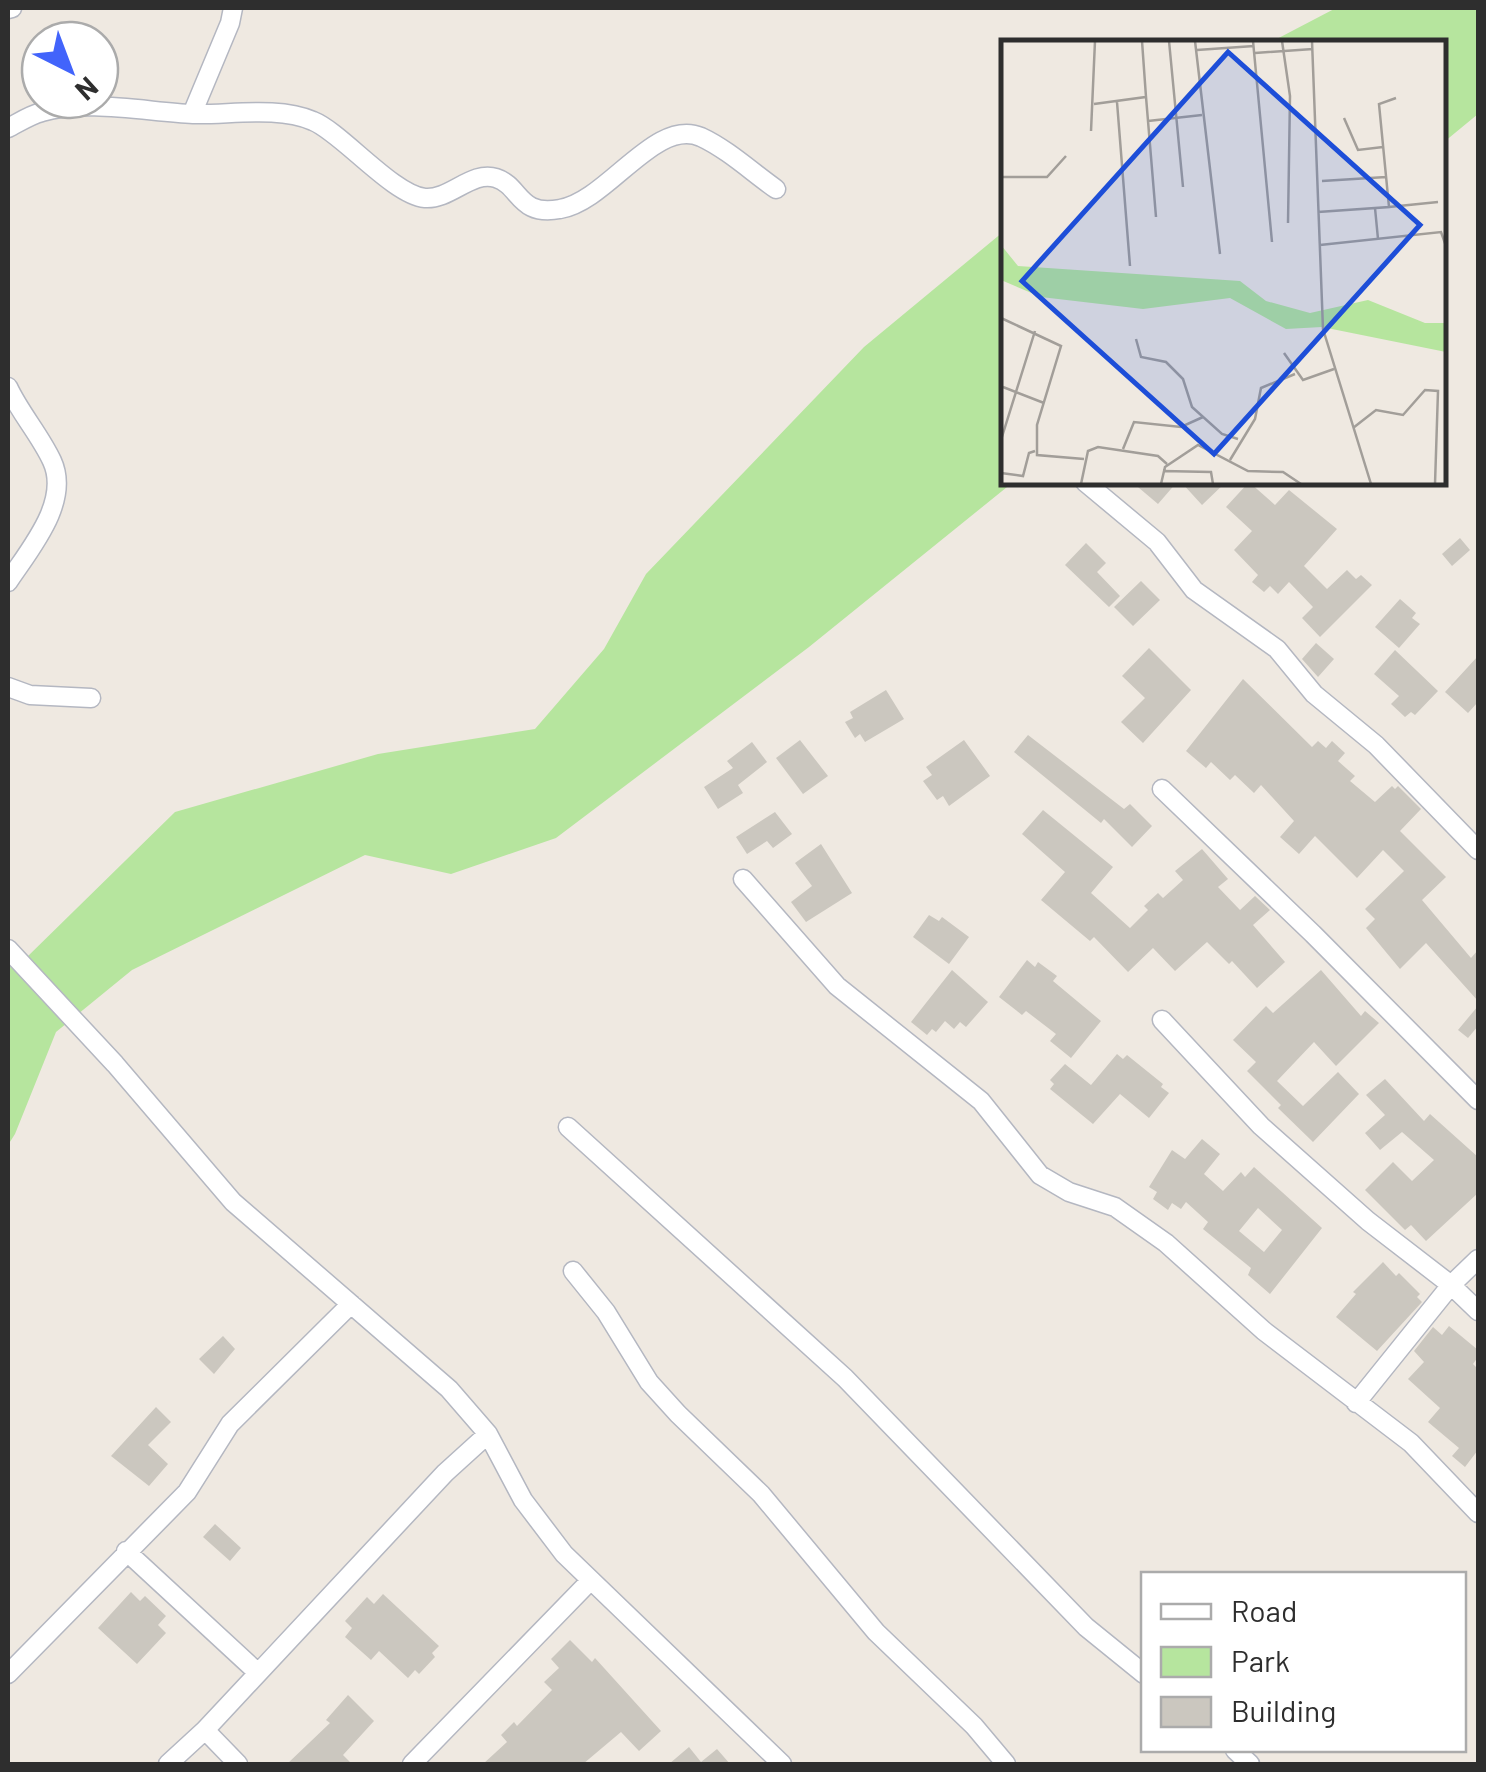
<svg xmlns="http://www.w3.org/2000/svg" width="1486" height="1772" font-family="Barlow,sans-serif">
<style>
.green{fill:#b6e59e}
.building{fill:#cbc7bf;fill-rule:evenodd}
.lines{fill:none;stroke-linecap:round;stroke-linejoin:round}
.street-casing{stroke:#b4b7c1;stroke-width:21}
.street{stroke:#fff;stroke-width:18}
.inset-road{fill:none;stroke:#a29e99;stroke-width:2.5}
.view{fill:#1d4ed8;fill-opacity:0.15;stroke:#1d4ed8;stroke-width:5}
.inset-edge{fill:none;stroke:#2e2e2e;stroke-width:5}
</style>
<rect width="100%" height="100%" fill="#efe9e1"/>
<path class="green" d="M1336 8H1478V114L1444 142V42H1271Z
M1003 232 1004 482 1012 483 809 647 556 838 451 874 365 855 132 970 56 1032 15 1134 8 1145V967L26 958 175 812 378 754 535 729 604 649 646 574 864 347Z"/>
<path class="building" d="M1132 482H1177L1158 504Z
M1181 482H1226L1202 505Z
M1249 482 1275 505 1289 490 1337 529 1304 566 1327 589 1347 570 1356 579 1361 575 1372 585 1320 637 1302 618 1313 607 1289 582 1278 594 1270 586 1264 592 1252 582 1258 575 1234 550 1252 531 1226 507Z
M1460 538 1470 550 1452 566 1442 554Z
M1086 543 1106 563 1097 572 1120 596 1109 607 1065 565Z
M1141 581 1160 600 1133 626 1114 607Z
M1400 599 1416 613 1412 618 1420 624 1399 648 1375 627Z
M1316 643 1334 659 1318 677 1302 659Z
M1149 648 1191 690 1143 743 1121 722 1145 698 1122 676Z
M1395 650 1438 691 1415 715 1411 712 1405 717 1391 704 1399 696 1374 674Z
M1478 656V702L1468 713 1445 692Z
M1243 679 1312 747 1318 741 1326 748 1332 741 1345 753 1338 761 1355 776 1350 781 1375 802 1392 786 1395 789 1398 786 1421 809 1400 831 1446 877 1422 900 1471 958 1478 950V1001L1426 943 1400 969 1366 928 1375 919 1365 909 1404 871 1383 850 1357 878 1315 836 1299 854 1280 837 1294 821 1261 785 1254 793 1235 775 1230 780 1211 762 1206 768 1186 751Z
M886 690 904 719 865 742 860 734 855 738 845 722 853 718 850 712Z
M1028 735 1124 809 1130 804 1152 826 1132 847 1104 819 1101 823 1014 752Z
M800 740 828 776 803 794 776 758Z
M964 740 990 776 949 806 943 796 937 800 923 781 932 775 926 767Z
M752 742 767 762 738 785 743 793 718 809 704 787 733 768 727 761Z
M1043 810 1113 867 1091 893 1130 928 1148 910 1144 906 1158 893 1163 898 1183 880 1175 871 1202 849 1228 879 1218 887 1240 910 1255 896 1270 910 1253 925 1285 962 1257 988 1232 961 1229 964 1207 942 1175 971 1153 948 1128 972 1094 937 1090 941 1041 900 1065 872 1022 834Z
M775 812 792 834 773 848 767 841 747 854 736 837Z
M821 844 852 893 806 922 791 902 812 886 795 863Z
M929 915 939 921 942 917 969 937 949 964 913 937Z
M1027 960 1035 967 1038 962 1057 976 1053 981 1101 1021 1071 1058 1050 1041 1056 1034 1026 1011 1022 1015 999 997Z
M952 970 988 1002 966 1027 960 1022 954 1029 945 1021 936 1032 932 1029 927 1035 911 1022Z
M1321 970 1361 1016 1365 1011 1379 1023 1336 1066 1314 1042 1277 1081 1303 1106 1338 1072 1359 1094 1313 1142 1278 1108 1281 1105 1247 1071 1256 1062 1233 1040 1266 1006 1273 1013Z
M1478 1006V1026L1468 1038 1458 1030Z
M1117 1054 1123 1059 1127 1055 1163 1084 1161 1087 1169 1093 1149 1118 1120 1094 1093 1124 1050 1089 1054 1084 1050 1080 1065 1064 1091 1085Z
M1385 1079 1424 1121 1430 1114 1478 1157V1193L1426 1241 1411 1225 1405 1230 1365 1190 1393 1162 1412 1181 1434 1160 1402 1132 1380 1150 1365 1133 1385 1115 1366 1095Z
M1202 1139 1220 1154 1204 1174 1223 1191 1241 1172 1245 1177 1254 1167 1322 1228 1270 1294 1248 1275 1251 1268 1203 1229 1208 1222 1186 1202 1181 1209 1172 1203 1168 1210 1153 1199 1157 1192 1149 1187 1172 1150 1185 1159ZM1258 1208 1282 1230 1264 1252 1239 1231Z
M1383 1262 1396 1276 1399 1273 1420 1294 1417 1297 1422 1302 1377 1351 1336 1317 1356 1294 1353 1292Z
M1449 1326 1478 1350V1357L1473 1364 1478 1369V1450L1465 1467 1452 1456 1459 1448 1428 1422 1440 1408 1408 1379 1424 1362 1414 1351 1433 1327 1442 1335Z
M223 1336 235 1349 214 1374 199 1359Z
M156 1407 171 1422 148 1445 168 1464 149 1486 111 1456Z
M215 1524 241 1548 230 1561 203 1537Z
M131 1592 140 1601 145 1596 166 1616 158 1625 166 1633 137 1664 98 1628Z
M383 1594 439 1646 432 1653 435 1657 419 1674 415 1670 408 1678 379 1651 371 1660 345 1637 352 1628 345 1621 367 1597 374 1604Z
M570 1640 592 1662 595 1658 661 1731 639 1751 621 1732 583 1764H483L507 1742 501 1735 514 1722 517 1726 552 1690 544 1682 559 1668 551 1659Z
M348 1695 374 1721 343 1755 352 1764H287L330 1723 326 1720Z
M689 1747 701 1762 717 1749 730 1764H669Z"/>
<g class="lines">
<g class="street-casing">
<path id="street" d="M8 9 12 8
M192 114 230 23 233 8
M8 128C18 123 30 115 42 112 85 99 148 112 193 114 230 115 278 106 313 121 341 132 393 195 425 198 450 200 472 170 496 178 521 186 518 217 560 209 608 201 655 117 701 137 727 149 752 172 776 189
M8 387C20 413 40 435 52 461 71 502 29 550 8 582
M1085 482 1157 542 1194 590 1277 649 1314 694 1376 745 1478 850
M8 687 30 695 91 698
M1162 789 1313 934 1478 1100
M743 879 837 986 981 1101 1040 1175 1069 1192 1115 1207 1166 1243 1264 1331 1411 1443 1478 1513
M8 949 115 1064 233 1202 449 1389 488 1434 523 1500 564 1554 782 1764
M1162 1020 1261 1126 1368 1221 1451 1285 1478 1311
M568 1127 845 1378 1086 1627 1144 1674
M573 1271 606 1312 649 1382 678 1414 761 1494 876 1632 974 1726 1006 1764
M1356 1403 1451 1285 1478 1259
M126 1551 257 1672
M8 1674 187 1492 230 1424 351 1304
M1235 1750 1250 1764
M168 1764 205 1730
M238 1764 205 1730 445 1473 488 1434
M412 1764 590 1581"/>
</g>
<use href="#street" class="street"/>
</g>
<g transform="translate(1001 40)">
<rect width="445" height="445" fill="#efe9e1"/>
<path d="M0 205 17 226 239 241 265 261 309 273 367 260 424 283H445V312L321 287 285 289 229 258 142 269 40 257 0 240Z" fill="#b6e59e"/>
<path class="inset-road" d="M141 1 145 57M168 1 182 147M194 1 219 214M252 1 271 202M281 1 289 56 287 183M311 1 322 289 370 444M196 10 253 6M254 13 312 9M116 62 129 226M93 64 145 57 155 177M343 78 357 110 382 107M147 81 201 75M90 91 94 1M0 137H46L65 116M321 141 385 137M388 167 437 162M374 168 377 199M317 172 388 167 378 64 395 58M319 205 440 192 445 206M0 278 60 306 36 385V415L83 419M135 299 140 317 165 322 182 339 191 367 221 394 237 399M283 313 302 340 333 329M2 347 43 363M352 388 375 370 402 375 424 350 437 351 434 444M0 400 34 291M122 409 133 382 180 387 202 377M229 420 254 379 260 348 294 334M162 431 210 432 212 444M0 433 22 436 28 413 34 411M80 444 87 411 97 407 157 416 166 424M160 444 164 427 197 405 247 431 282 432 300 444"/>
<path class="view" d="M227 12 419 185 213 414 21 241Z"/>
<rect width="445" height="445" class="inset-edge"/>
</g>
<rect width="1486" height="1772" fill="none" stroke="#2e2e2e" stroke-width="20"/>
<rect x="1141" y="1572" width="325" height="180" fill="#ffffff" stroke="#ababab" stroke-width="2.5"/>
<rect x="1161" y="1604" width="50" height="15" fill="#ffffff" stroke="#ababab" stroke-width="2.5"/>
<text x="1231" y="1622" font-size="30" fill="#2e2e2e">Road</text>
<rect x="1161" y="1647" width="50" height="30" fill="#b6e59e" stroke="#ababab" stroke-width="2.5"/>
<text x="1231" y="1672" font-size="30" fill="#2e2e2e">Park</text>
<rect x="1161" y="1697" width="50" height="30" fill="#cbc7bf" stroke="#ababab" stroke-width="2.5"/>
<text x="1231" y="1722" font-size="30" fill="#2e2e2e">Building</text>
<g transform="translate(70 70) rotate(138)"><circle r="48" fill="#ffffff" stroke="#ababab" stroke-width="2.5"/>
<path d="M0-8L18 38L0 25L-18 38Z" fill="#4264fb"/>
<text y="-15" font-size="28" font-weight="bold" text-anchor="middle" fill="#2e2e2e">N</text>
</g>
</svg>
